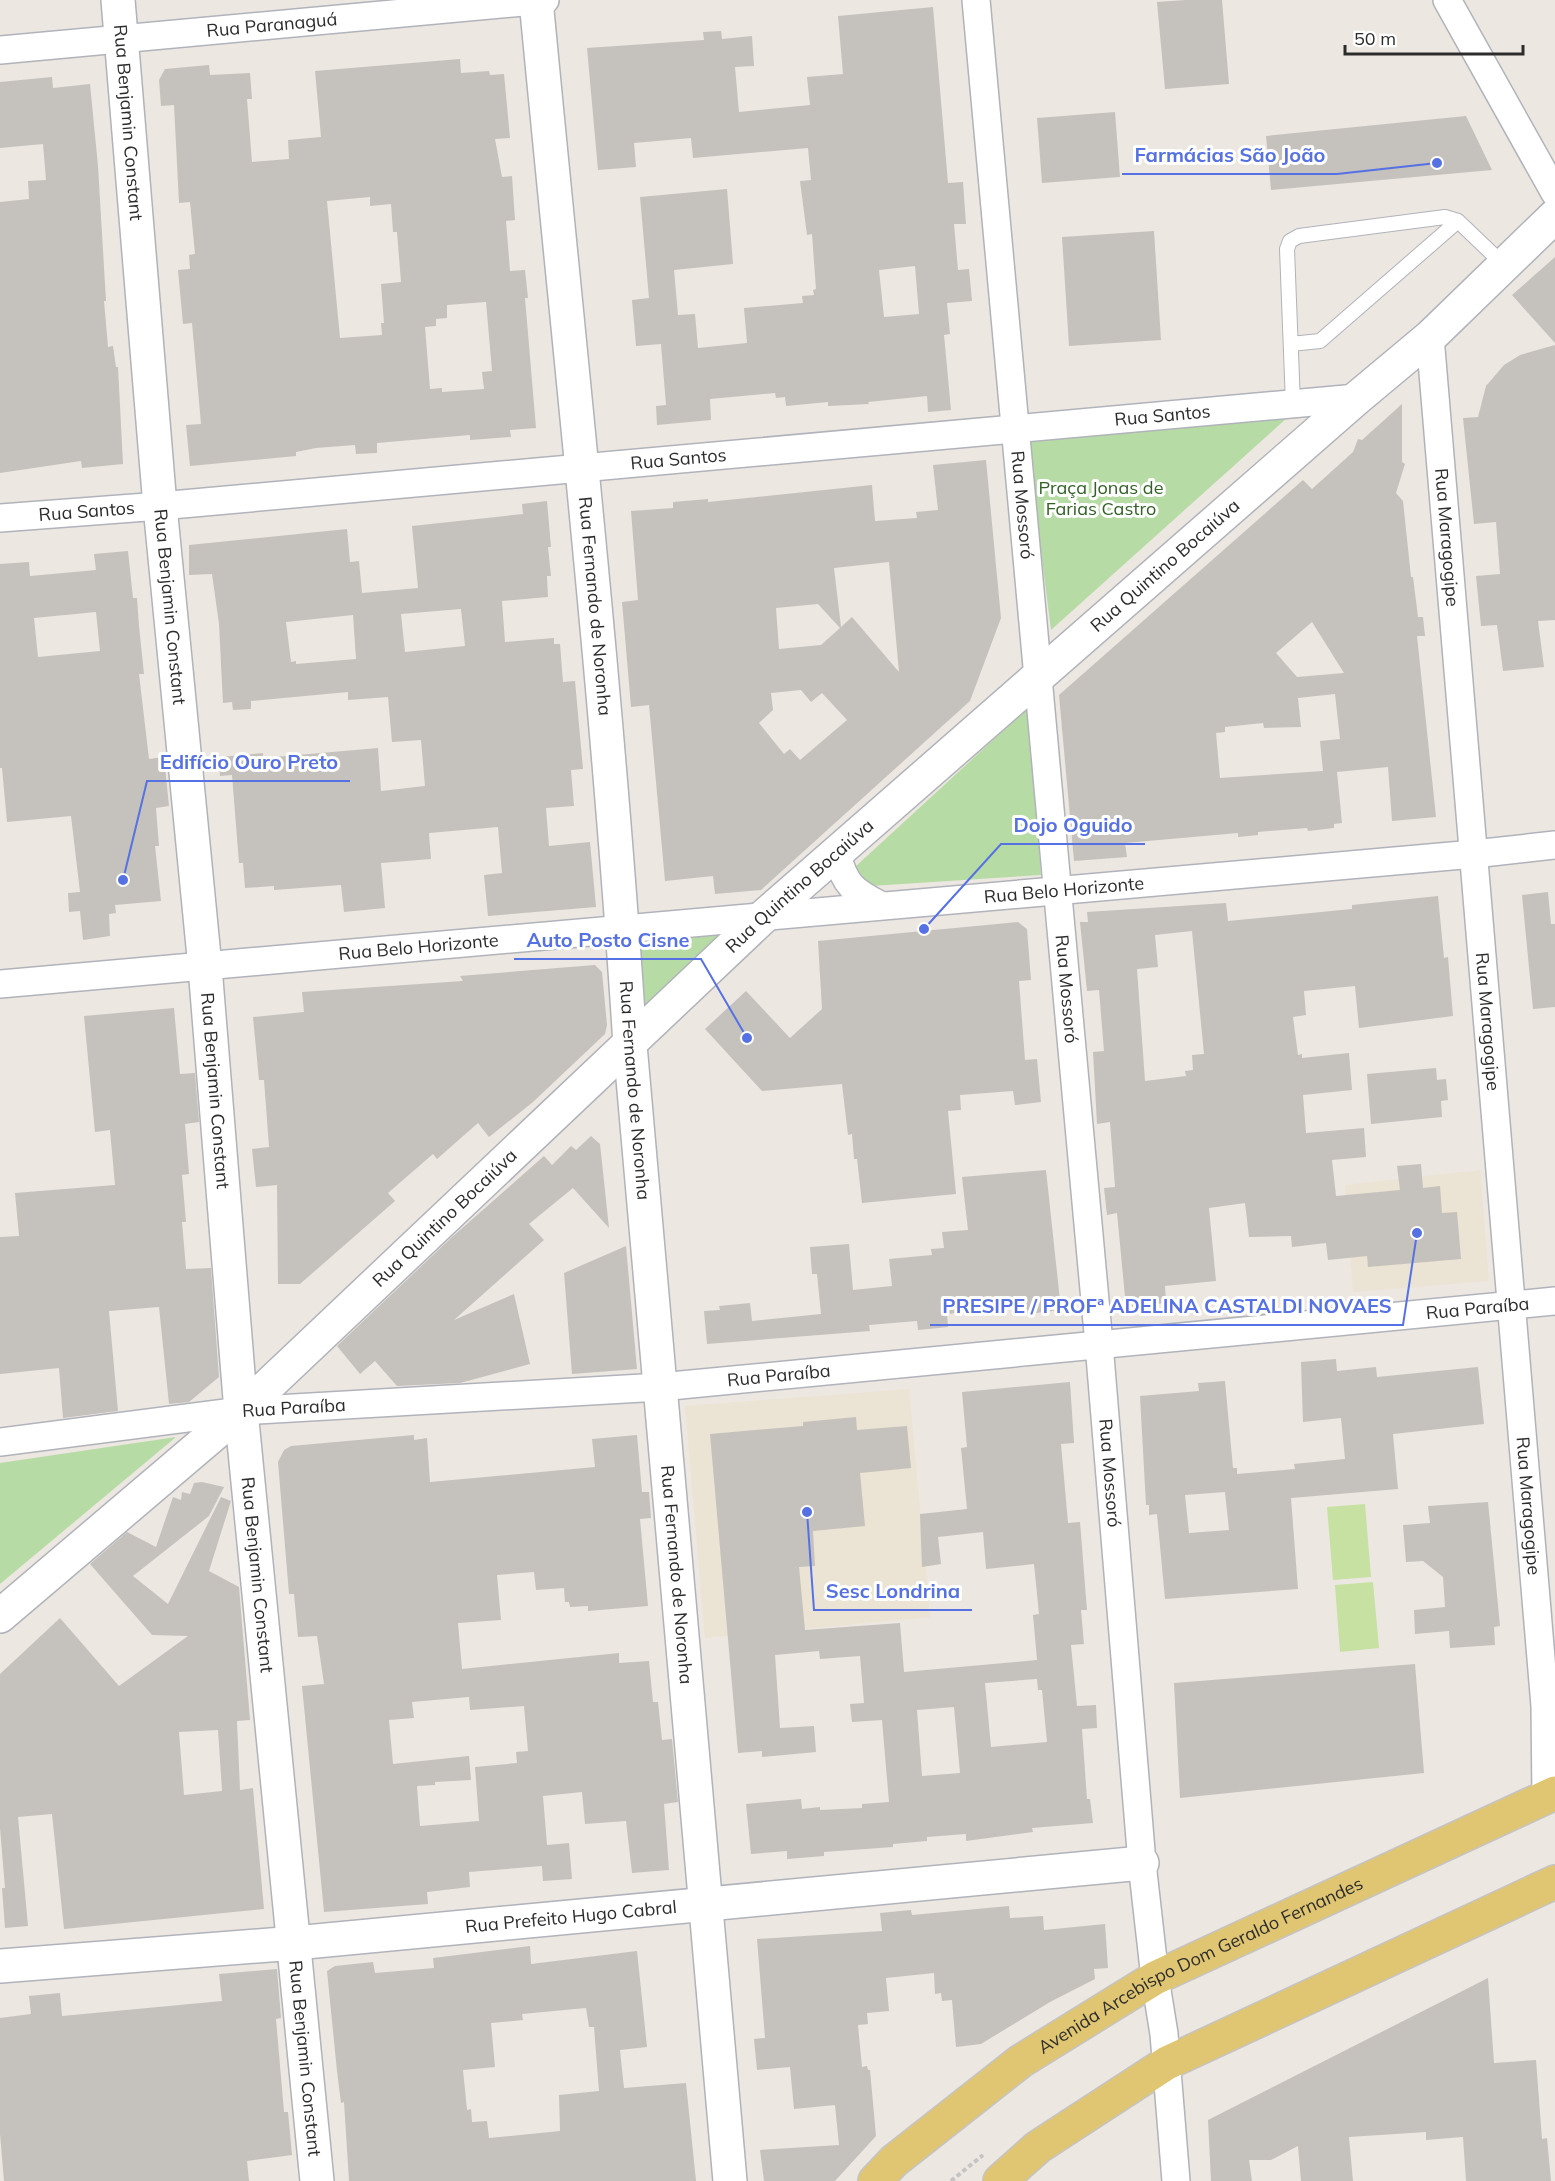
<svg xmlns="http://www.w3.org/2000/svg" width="1555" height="2181" font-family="Mulish,sans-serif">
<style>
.education{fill:#ebe3d3}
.green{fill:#b7dba5}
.pitch{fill:#c6e1a2}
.building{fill:#c5c1bc;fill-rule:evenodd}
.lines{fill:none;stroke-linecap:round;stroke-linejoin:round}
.lane-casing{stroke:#b1b3bb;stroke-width:16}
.street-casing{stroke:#b1b3bb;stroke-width:30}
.secondary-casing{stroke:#b1b3bb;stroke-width:36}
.primary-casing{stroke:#c4c4c4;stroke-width:36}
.path{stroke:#c4c4c4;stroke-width:4;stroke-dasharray:4.5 3;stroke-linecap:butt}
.lane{stroke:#fff;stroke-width:14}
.street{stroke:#fff;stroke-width:27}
.secondary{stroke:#fff;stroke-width:33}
.primary{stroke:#e0c672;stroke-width:33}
.labels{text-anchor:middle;stroke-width:6;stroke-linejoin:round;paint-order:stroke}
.street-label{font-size:18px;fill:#2c2c2c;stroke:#fff}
.park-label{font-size:18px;fill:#316124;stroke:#fff}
.leader{fill:none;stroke:#5671e4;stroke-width:2}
.callout-dot{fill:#5671e4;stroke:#fff;stroke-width:2}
.callout-label{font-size:20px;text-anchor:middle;font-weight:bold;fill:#5671e4;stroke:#fff;stroke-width:6;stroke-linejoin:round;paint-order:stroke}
</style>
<rect width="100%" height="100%" fill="#ece7e1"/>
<path class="education" d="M1480 1170 1489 1281 1353 1292 1345 1185Z
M909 1389 930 1617 705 1638 685 1406Z"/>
<path class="green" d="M1287 418 1051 630 1027 440Z
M1029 707 1041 875 871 886 855 867Z
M741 930 633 1020 632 941Z
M176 1437 0 1584V1463Z"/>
<path class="pitch" d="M1365 1504 1371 1577 1333 1580 1327 1507Z
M1373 1582 1379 1648 1340 1652 1335 1585Z"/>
<path class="building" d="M1185 0H1222L1229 84 1165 89 1157 2Z
M933 7 948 183 963 182 966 224H954L958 270 969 269 972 301 947 303 950 334 944 335 951 410 928 412 927 396 868 402 869 404 828 406V402L786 406 785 397 776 398 775 393 710 399 711 420 657 425 656 406 666 405 661 344 636 346 632 300 649 298 640 197 727 189 733 264 674 270 678 315 695 314 698 348 747 343 744 308 803 303 802 296 814 295 813 290 816 289 812 234 807 235 800 181 811 180 808 148 693 158 691 138 634 143 636 167 598 170 587 48 704 40 703 32 721 31 722 39 752 36 754 66 735 67 739 112 810 105 807 77 843 74 838 16ZM915 266 919 314 884 317 879 270Z
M460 59 461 73 489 71 490 75 504 74 510 138 495 139 502 177 512 176 515 220 506 221 510 271 525 270 528 298H525L536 428 510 430 511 437 470 440V435L377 443V453L356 454 355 445 316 448 296 452V456L190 466 186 425 201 424 192 323 183 324 178 270 190 269 189 255 195 254 190 202 179 203 174 105 161 106 159 80 165 69 209 65 210 75 250 73 252 99H247L252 162 289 159 288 140 321 137 315 71ZM370 197V206L391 204 393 232H397L401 282 381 284 384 323H381L382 335 340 338 327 201ZM486 302 492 371 482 372 484 389 442 392V388L430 389 425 327 436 326V319L447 318V305Z
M52 77 53 88 90 84 98 166 106 301H104L108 347 113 346 116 367H118L123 464 82 468 81 461 0 473V202L29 199 28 181 46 180 43 144 0 148V82Z
M1115 112 1120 177 1042 183 1037 118Z
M1466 116 1492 170 1271 190 1266 136Z
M1154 231 1161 340 1069 346 1062 237Z
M1555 257V343L1512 295Z
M1555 345V620L1538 621 1544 667 1503 671 1497 625 1481 626 1476 576 1500 574 1496 522 1474 524 1463 418 1478 417 1486 386 1504 365 1520 355Z
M1402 404V462L1405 464 1396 493 1403 501 1411 577H1413L1418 617H1423L1425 636H1417L1436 817 1392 821 1388 767 1337 772 1342 823 1334 824V828L1308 831 1307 828 1258 832V835L1238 837V833L1125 843 1127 857 1074 861 1059 695 1303 480 1312 489 1353 452 1358 439 1362 440ZM1312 622 1344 673 1297 677 1276 653ZM1335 694 1340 739 1320 741 1323 771 1220 778 1216 733 1225 732V727L1263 723 1264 728 1301 727 1298 698Z
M986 460 1001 618 970 701 761 890 715 894 713 876 665 881 649 705 631 707 622 602 638 600 631 511 673 508V502L708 499V502L872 485 875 521 917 518 916 512 938 510 933 465ZM889 562 899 672 852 617 841 627 834 568ZM818 604 840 628 821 645 779 649 776 608ZM801 690 811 702 822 693 847 720 800 760 790 749 784 754 759 723 773 710 771 693Z
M547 501 551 547H548L551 576H547L548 597 502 601 505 642 554 638V644H560L563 682 575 681 583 769 571 770 574 806 546 808 549 846 590 842 596 907 488 916 484 875 502 873 498 827 429 833 431 859 381 863 385 908 344 912 341 885 274 890V886L245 888 243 863H239L232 775 220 776 219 757 263 753V758L378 748 381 791 425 786 421 740 392 742 388 697 348 700V692L251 701V709L233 710 232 702 223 703 219 624 212 574 189 575V545L347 529 350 562 359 561 362 593 418 588 412 526 523 514 522 504ZM461 609 465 646 405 652 401 614ZM353 615 356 659 296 664V661L291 662 286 622Z
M128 551 133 598H137L139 626 144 674H139L149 759 164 757 169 806 156 808 159 846H155L161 901 115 905 116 913 109 914 110 936 83 940 80 911 69 912 68 893 80 892 71 816 7 822 2 768H0V564L29 562 30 576 96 570 94 554ZM96 612 100 651 38 657 34 618Z
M1548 892 1551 924H1555V1007L1533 1009 1522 895Z
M1438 896 1444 958 1448 957 1453 1016 1359 1028 1355 986 1304 991 1306 1015 1293 1017 1298 1055 1302 1054V1058L1349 1053 1352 1090 1303 1095 1306 1133 1364 1128 1366 1157 1332 1160 1336 1196 1400 1190 1397 1166 1421 1164 1423 1188 1440 1186 1442 1213 1457 1212 1461 1259 1368 1267 1367 1256 1328 1260 1326 1243 1292 1247 1291 1236 1249 1237 1245 1203 1209 1208 1216 1281 1165 1286 1166 1303 1126 1307 1117 1213 1107 1215 1104 1188 1115 1187 1110 1122 1097 1124 1093 1052 1104 1051 1099 990 1087 991 1080 922H1088L1087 912 1226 903 1228 921 1352 909V905ZM1192 931 1204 1054 1192 1055 1193 1070 1185 1071 1186 1076 1145 1081 1137 969 1158 967 1155 935Z
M1018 922 1027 929 1031 980 1019 981 1025 1060 1037 1059 1041 1102 1015 1105 1013 1091 960 1095 961 1110 948 1111 956 1194 862 1203 857 1159H854L852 1134 848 1135 842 1084 762 1091 705 1029 746 991 790 1038 822 1009 818 941Z
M595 965 602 972 607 1025 605 1034 533 1102 489 1137 478 1123 437 1159 433 1154 388 1193 395 1201 300 1284H278L277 1185 256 1187 252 1149 269 1147 264 1080H259L253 1017 304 1012 302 992 463 981 460 976Z
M174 1008 180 1074 195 1073 199 1122 185 1124 189 1174 182 1175 186 1222H182L186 1269 211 1268 219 1377 189 1402 169 1404 159 1307 109 1311 118 1411 63 1418 59 1368 0 1374V1237L19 1236 15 1193 115 1185 110 1130 95 1132 84 1016Z
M1436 1068 1437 1080 1446 1079 1448 1100 1441 1101 1442 1117 1371 1124 1367 1074Z
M591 1136 600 1144 609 1228 573 1188 529 1224 544 1240 454 1320 514 1294 530 1364 460 1383 397 1386 375 1361 360 1374 337 1346 451 1238 544 1156 552 1165 571 1146 576 1150Z
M1046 1170 1061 1310 1019 1315 1018 1306 947 1314 948 1327 918 1330 917 1321 869 1325 870 1331 707 1344 704 1311 720 1310 719 1306 750 1303 752 1321 821 1314 817 1274H812L810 1247 849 1244 853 1290 892 1286 889 1259 932 1255 931 1249 944 1248 942 1232 968 1230 962 1177Z
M626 1246 637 1369 572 1374 564 1273Z
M1336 1359 1337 1371 1376 1367 1377 1377 1478 1367 1484 1424 1393 1434 1398 1489 1291 1498 1298 1589 1165 1599 1157 1514 1149 1515V1505H1146L1140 1396 1199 1391 1198 1383 1225 1381 1233 1468H1237V1474L1295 1469 1294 1464 1345 1459 1341 1418 1303 1422 1301 1362ZM1225 1492 1229 1530 1189 1533 1185 1495Z
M1070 1382 1074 1443 1061 1444 1068 1523 1080 1522 1087 1610H1081L1084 1644 1071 1645 1077 1706 1096 1705 1097 1728 1082 1729 1087 1799H1090L1093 1823 1032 1828 1033 1832 966 1841V1834L927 1837V1841L893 1844V1847L824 1852V1856L787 1859V1851L751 1854 746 1804 801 1799 802 1809 820 1807V1810L862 1808V1804L889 1802 882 1720 852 1722 850 1704 864 1703 860 1656 820 1659 819 1651 775 1655 780 1728 814 1726 816 1752 762 1757V1751L738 1753 710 1434 803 1426V1422L856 1417 857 1430 907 1426 911 1468 860 1473 865 1526 813 1531 815 1566 799 1567 805 1630 900 1623 904 1672 1037 1660 1033 1615 1039 1614 1034 1564 986 1569 983 1532 938 1537 941 1564 922 1567 920 1514 967 1509 961 1448 967 1447 962 1392ZM1037 1679 1038 1690H1042L1047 1742 991 1747 985 1683ZM954 1707 960 1773 922 1776 917 1710Z
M414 1435V1440L427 1438 430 1482 595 1467 592 1439 637 1435 642 1492H649L651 1518 640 1519 648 1606 588 1611V1606L570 1607 569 1602H565L564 1588 536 1590 534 1572 497 1575 501 1620 458 1623 462 1669 619 1653V1663L649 1661 653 1702H658L662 1740 672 1739 678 1802 664 1804 669 1870 632 1873 626 1821 585 1824 582 1792 543 1796 547 1845 569 1843 572 1879 543 1881 542 1866 469 1872 470 1887 427 1892 428 1904 324 1912 302 1686 324 1684 317 1636 298 1637 294 1594H289L278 1462 284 1450 291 1446ZM469 1697 470 1710 524 1706 528 1751 516 1752 517 1763 475 1767 479 1821 420 1826 417 1786 435 1785V1782L471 1780 469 1756 393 1764 389 1720 414 1718 412 1702Z
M202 1482 224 1487 209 1516 133 1576 168 1604 221 1497 231 1501 209 1571 239 1587 250 1720 237 1721 240 1790 253 1788 264 1909 64 1929 52 1814 18 1817 28 1926 5 1928 2 1888H5L0 1828V1674L60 1618 119 1686 188 1636 152 1635 90 1564 127 1532 156 1547 173 1497 181 1500 182 1492 190 1494 194 1483ZM218 1730 222 1791 184 1795 179 1732Z
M1488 1502 1500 1626 1494 1627 1495 1645 1450 1648 1449 1631 1415 1634 1414 1610 1445 1607 1443 1577 1423 1561 1406 1562 1403 1525 1430 1523 1428 1506Z
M1415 1664 1424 1773 1180 1798 1174 1683Z
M1009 1906 1010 1918 1043 1916 1044 1930 1105 1924 1108 1968 1094 1969 1095 1979 1050 2002 981 2044 956 2047 952 2000 942 2001 941 1993 935 1994 934 1973 886 1978 889 2011 867 2013 868 2024 858 2025 862 2067 867 2066 868 2070H870L876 2136 835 2181H764L760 2150 839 2145 835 2105 794 2109 790 2067 757 2070 754 2039 765 2038 757 1939 882 1931 880 1913 911 1910 912 1915Z
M530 1946 531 1964 637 1951 647 2047 620 2050 624 2088 686 2083 696 2181H349L344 2102 341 2103 337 2071 327 1971 335 1966 373 1962 375 1973 434 1968 433 1958ZM586 2008 589 2027H594L599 2091 559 2095 560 2131 489 2138 487 2121 472 2122 471 2109 467 2110 463 2070 495 2067 491 2023 523 2020 522 2014Z
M277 1969 281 2018 276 2019 284 2112H288L292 2155 247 2161 249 2181H4L0 2134V2018L31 2014 29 1996 60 1993 62 2016 222 2001 219 1974Z
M1488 1978 1494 2063 1536 2060 1542 2139 1547 2138 1551 2181H1466L1463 2137 1426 2140V2132L1349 2137 1353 2181H1301L1298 2146 1271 2160H1249L1252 2181H1211L1208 2120Z"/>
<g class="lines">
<g class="lane-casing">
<path id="lane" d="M1291 344 1320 341 1458 221
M1293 404 1287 249 1290 241 1299 236 1445 217 1458 221 1504 265"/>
</g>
<g class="street-casing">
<g id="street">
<path id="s1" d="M976 0 1099 1344 1142 1863 1155 1978 1164 2034 1176 2181"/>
<path d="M1447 0 1555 193"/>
<path id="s2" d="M0 50 545 0"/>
<path id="s3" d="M1430 337 1545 1706 1546 1798"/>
<path id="s4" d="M0 518 160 506 1357 398"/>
<path d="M837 855C845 885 853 891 880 905"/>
<path id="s5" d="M0 984 1474 854 1555 845"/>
<path id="s6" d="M0 1442 241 1411 660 1387 1555 1301"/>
</g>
</g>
<g class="secondary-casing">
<g id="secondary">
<path id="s7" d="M118 0 160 506 205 967 241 1411 317 2181"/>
<path id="s8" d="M536 0C569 348 608 696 630 1045L730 2181"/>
<path id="s9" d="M0 1616 241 1411 762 918 1357 398 1430 337 1555 216"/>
<path id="s10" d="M0 1966 295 1943 1142 1863"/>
</g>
</g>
<g class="primary-casing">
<g id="primary">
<path id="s11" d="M875 2181 894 2161 1021 2061 1155 1978 1555 1793"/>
<path d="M1000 2181 1038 2147 1167 2063 1555 1882"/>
</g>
</g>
<path class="path" d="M951 2181 983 2155"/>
<use href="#lane" class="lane"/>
<use href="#street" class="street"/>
<use href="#secondary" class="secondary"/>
<use href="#primary" class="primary"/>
</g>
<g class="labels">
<g class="street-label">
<text dy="6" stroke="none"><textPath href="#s2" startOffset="273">Rua Paranaguá</textPath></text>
<text dy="6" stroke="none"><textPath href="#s7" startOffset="123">Rua Benjamin Constant</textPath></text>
<text dy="6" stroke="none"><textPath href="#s4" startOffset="1167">Rua Santos</textPath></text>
<text dy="6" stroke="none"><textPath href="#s4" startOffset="681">Rua Santos</textPath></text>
<text dy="6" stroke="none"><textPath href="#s1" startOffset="507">Rua Mossoró</textPath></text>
<text dy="6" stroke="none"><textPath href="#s4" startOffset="87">Rua Santos</textPath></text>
<text dy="6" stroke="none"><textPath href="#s3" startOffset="201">Rua Maragogipe</textPath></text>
<text dy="6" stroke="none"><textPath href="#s9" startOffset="1569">Rua Quintino Bocaiúva</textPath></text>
<text dy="6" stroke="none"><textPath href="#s8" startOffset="609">Rua Fernando de Noronha</textPath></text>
<text dy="6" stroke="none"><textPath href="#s7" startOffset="609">Rua Benjamin Constant</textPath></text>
<text dy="6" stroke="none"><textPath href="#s9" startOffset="1083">Rua Quintino Bocaiúva</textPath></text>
<text dy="6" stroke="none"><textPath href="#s5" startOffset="1068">Rua Belo Horizonte</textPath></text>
<text dy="6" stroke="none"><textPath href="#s5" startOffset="420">Rua Belo Horizonte</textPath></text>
<text dy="6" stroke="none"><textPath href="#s1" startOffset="993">Rua Mossoró</textPath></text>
<text dy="6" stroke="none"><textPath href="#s3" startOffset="687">Rua Maragogipe</textPath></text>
<text dy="6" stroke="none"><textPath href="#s8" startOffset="1095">Rua Fernando de Noronha</textPath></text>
<text dy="6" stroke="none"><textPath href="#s7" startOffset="1095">Rua Benjamin Constant</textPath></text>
<text dy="6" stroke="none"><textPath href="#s9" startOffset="597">Rua Quintino Bocaiúva</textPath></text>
<text dy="6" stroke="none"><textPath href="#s6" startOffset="1484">Rua Paraíba</textPath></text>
<text dy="6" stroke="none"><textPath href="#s6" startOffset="782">Rua Paraíba</textPath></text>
<text dy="6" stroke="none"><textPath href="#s6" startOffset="296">Rua Paraíba</textPath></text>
<text dy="6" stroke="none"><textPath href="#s1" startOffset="1479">Rua Mossoró</textPath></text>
<text dy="6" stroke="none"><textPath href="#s3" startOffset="1173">Rua Maragogipe</textPath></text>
<text dy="6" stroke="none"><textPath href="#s8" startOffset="1581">Rua Fernando de Noronha</textPath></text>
<text dy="6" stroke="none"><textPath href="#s7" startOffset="1581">Rua Benjamin Constant</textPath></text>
<text dy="6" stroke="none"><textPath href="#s10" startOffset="573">Rua Prefeito Hugo Cabral</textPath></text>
<text dy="6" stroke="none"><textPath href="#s11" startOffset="393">Avenida Arcebispo Dom Geraldo Fernandes</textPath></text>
<text dy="6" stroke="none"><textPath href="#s7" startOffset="2067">Rua Benjamin Constant</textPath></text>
</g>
<g class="park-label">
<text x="1101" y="494">Praça Jonas de<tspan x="1101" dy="21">Farias Castro</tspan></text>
</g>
</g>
<path class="leader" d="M1437 163L1337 174H1122M123 880L147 781H350M924 929L1001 844H1145M747 1038L701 959H514M1417 1233L1403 1325H930M807 1512L814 1610H972"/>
<g class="callout-dot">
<circle cx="1437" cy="163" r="6"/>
<circle cx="123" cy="880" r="6"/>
<circle cx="924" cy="929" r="6"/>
<circle cx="747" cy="1038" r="6"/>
<circle cx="1417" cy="1233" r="6"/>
<circle cx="807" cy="1512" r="6"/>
</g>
<g class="callout-label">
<text x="1230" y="162">Farmácias São João</text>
<text x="249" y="769">Edifício Ouro Preto</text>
<text x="1073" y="832">Dojo Oguido</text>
<text x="608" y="947">Auto Posto Cisne</text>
<text x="1167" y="1313">PRESIPE / PROFª ADELINA CASTALDI NOVAES</text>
<text x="893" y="1598">Sesc Londrina</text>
</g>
<path d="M1345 45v9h178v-9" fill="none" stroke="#2c2c2c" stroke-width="3"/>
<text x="1354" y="45" font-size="18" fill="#2c2c2c" stroke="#ffffff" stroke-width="4.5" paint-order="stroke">50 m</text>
</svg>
